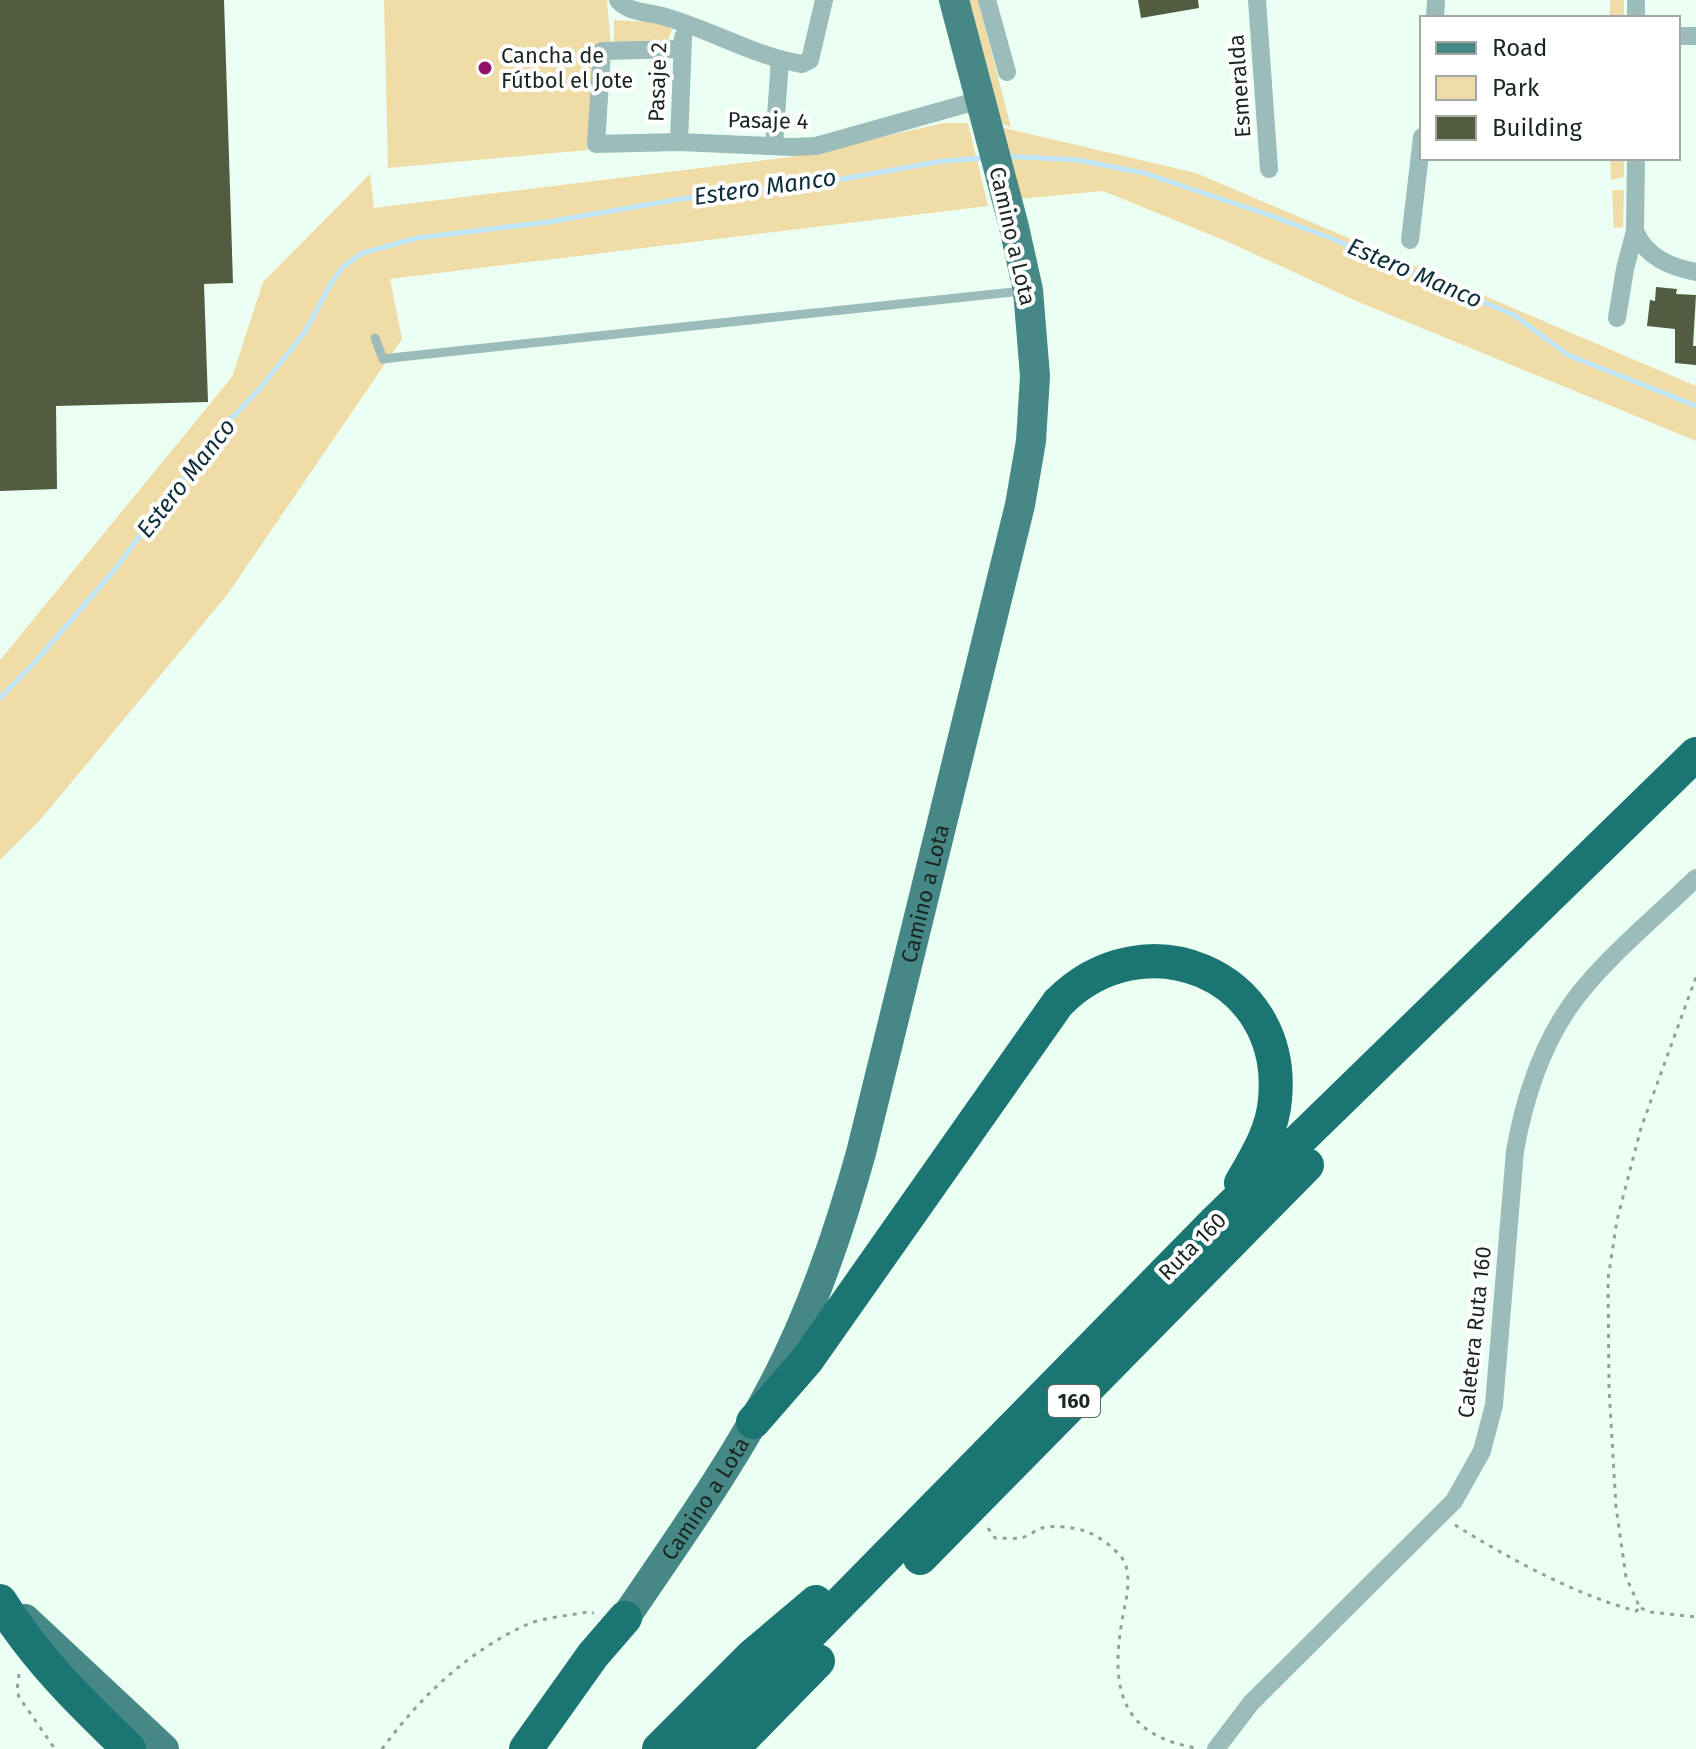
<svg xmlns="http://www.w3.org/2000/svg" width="1696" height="1749" font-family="'Fira Sans',sans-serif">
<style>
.green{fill:#f0dca7}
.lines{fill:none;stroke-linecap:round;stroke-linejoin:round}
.stream{stroke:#bee6f8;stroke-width:5}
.building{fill:#525c41}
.path{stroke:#91a197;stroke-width:3;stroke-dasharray:4 6;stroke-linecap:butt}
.service{stroke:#9bbcba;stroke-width:9}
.minor{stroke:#9bbcba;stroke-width:18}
.primary{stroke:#458886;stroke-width:30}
.motorway{stroke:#1b7573;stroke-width:34}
.poi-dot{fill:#94116a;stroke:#fff;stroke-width:3}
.labels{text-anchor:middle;stroke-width:8;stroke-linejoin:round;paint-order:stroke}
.shield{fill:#fff;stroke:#5f6762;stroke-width:2}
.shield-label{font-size:20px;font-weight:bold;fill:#1a261f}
.poi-label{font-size:22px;fill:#1a261f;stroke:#fff;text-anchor:start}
.street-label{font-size:22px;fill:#1a261f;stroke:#fff}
.water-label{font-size:24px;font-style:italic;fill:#0e2e3b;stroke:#fff}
</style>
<rect width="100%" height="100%" fill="#ebfff2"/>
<path class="green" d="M384 0H607L611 47H598L588 150 388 168Z
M963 0H978L1011 127 996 122Z
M1610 0H1624V18H1610Z
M614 20 666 23 672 30 667 42H614Z
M944 123H968L988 206 390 279 402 339 227 595 41 819 0 860V660L232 377 263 282 370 174 374 208 791 157Z
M996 126 1196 173 1696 386V441L1354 300 1226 241 1103 191 1019 199Z
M1610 158H1624V177L1611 180Z
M1612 190H1624L1623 227 1614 228Z"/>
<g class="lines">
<path class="stream" d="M1004 156 1078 160 1144 173 1269 215 1328 237 1514 315 1568 355 1696 406
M0 698 35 662 116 568 209 443 262 386 304 333 333 280 344 266 363 253 417 238 548 222 680 199 809 185 943 161 986 158"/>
</g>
<path class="building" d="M0 0H224L233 283 204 284 208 402 56 406 57 489 0 491Z
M1138 0H1198L1199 8 1141 18Z
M1656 287 1677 289 1676 294 1696 295 1693 346H1696V365L1675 363V329L1647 326 1650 300 1655 301Z"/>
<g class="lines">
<path class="path" d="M1455 1525C1508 1558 1576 1595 1636 1611L1640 1608 1626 1577 1616 1507 1609 1388 1608 1279 1617 1220 1641 1128 1696 977
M988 1528 995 1538C1003 1538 1012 1539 1020 1538 1028 1537 1035 1530 1042 1528 1054 1525 1073 1527 1085 1531 1099 1536 1122 1552 1126 1566 1131 1585 1125 1603 1122 1621 1110 1690 1122 1736 1197 1748
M1641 1608 1650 1612 1696 1617
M19 1674 17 1690 19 1697 55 1749
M382 1749C420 1697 467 1652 526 1625 544 1617 568 1616 587 1612L594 1613"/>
<path class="service" d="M375 338 383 359 400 357 1022 291"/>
<path class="minor" d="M618 0C628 12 644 12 658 15 707 27 752 56 802 64L810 60 824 0
M987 0 1007 72
M1257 0 1269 169
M1435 18 1436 0
M1636 18V0
M1678 36H1696
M682 49 602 51 596 144 679 142 792 147 816 146 980 100
M679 142 683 37
M774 145 780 59
M1635 231C1646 257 1670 267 1696 272
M1410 240 1422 137
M1617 318 1625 269 1635 231 1636 158
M1216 1749 1251 1703 1454 1501 1482 1451 1494 1405 1515 1151C1524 1100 1539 1052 1568 1009 1598 964 1657 916 1696 878"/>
<g class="primary">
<path id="s1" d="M625 1618C677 1541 732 1465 775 1382 813 1309 839 1232 861 1153L1020 505 1031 441 1035 376 1028 290 1014 227 954 0"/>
<path d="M25 1619 164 1749"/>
</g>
<path class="motorway" d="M753 1422 807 1360 1058 1003C1143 916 1287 973 1275 1099 1273 1130 1256 1157 1241 1183
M920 1558 1307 1165
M0 1601C35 1658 81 1703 129 1749
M526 1749 593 1655 625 1618
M659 1749 752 1656 816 1602
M697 1749 1214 1223 1696 754
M732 1749 818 1661"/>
</g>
<circle class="poi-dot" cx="485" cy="68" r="8"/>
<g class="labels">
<rect class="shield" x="1048" y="1385" width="52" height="32" rx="6"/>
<g class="shield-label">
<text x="1074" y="1408">160</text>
</g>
<g class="poi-label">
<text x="501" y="63">Cancha de<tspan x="501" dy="25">Fútbol el Jote</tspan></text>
</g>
<g class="street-label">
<text transform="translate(657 82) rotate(-88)" y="8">Pasaje 2</text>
<text transform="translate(1239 86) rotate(-94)" y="8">Esmeralda</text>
<text transform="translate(768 120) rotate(1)" y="8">Pasaje 4</text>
<text transform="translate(1013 236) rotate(77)" y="8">Camino a Lota</text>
<text dy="8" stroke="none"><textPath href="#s1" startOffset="792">Camino a Lota</textPath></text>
<text transform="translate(1192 1246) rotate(-45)" y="8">Ruta 160</text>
<text transform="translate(1474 1332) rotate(-84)" y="8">Caletera Ruta 160</text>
<text dy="8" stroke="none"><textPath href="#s1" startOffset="144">Camino a Lota</textPath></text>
</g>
<g class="water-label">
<text transform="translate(765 187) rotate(-8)" y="8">Estero Manco</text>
<text transform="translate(1415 273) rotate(23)" y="8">Estero Manco</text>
<text transform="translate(186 478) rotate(-52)" y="8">Estero Manco</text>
</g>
</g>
<rect x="1420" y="16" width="260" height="144" fill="#ffffff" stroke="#a3a8a5" stroke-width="2"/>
<rect x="1436" y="42" width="40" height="12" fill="#458886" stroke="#a3a8a5" stroke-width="2"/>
<text x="1492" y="56" font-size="24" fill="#1a261f">Road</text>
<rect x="1436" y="76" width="40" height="24" fill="#f0dca7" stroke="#a3a8a5" stroke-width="2"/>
<text x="1492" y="96" font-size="24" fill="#1a261f">Park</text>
<rect x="1436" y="116" width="40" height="24" fill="#525c41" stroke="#a3a8a5" stroke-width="2"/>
<text x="1492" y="136" font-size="24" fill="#1a261f">Building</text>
</svg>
